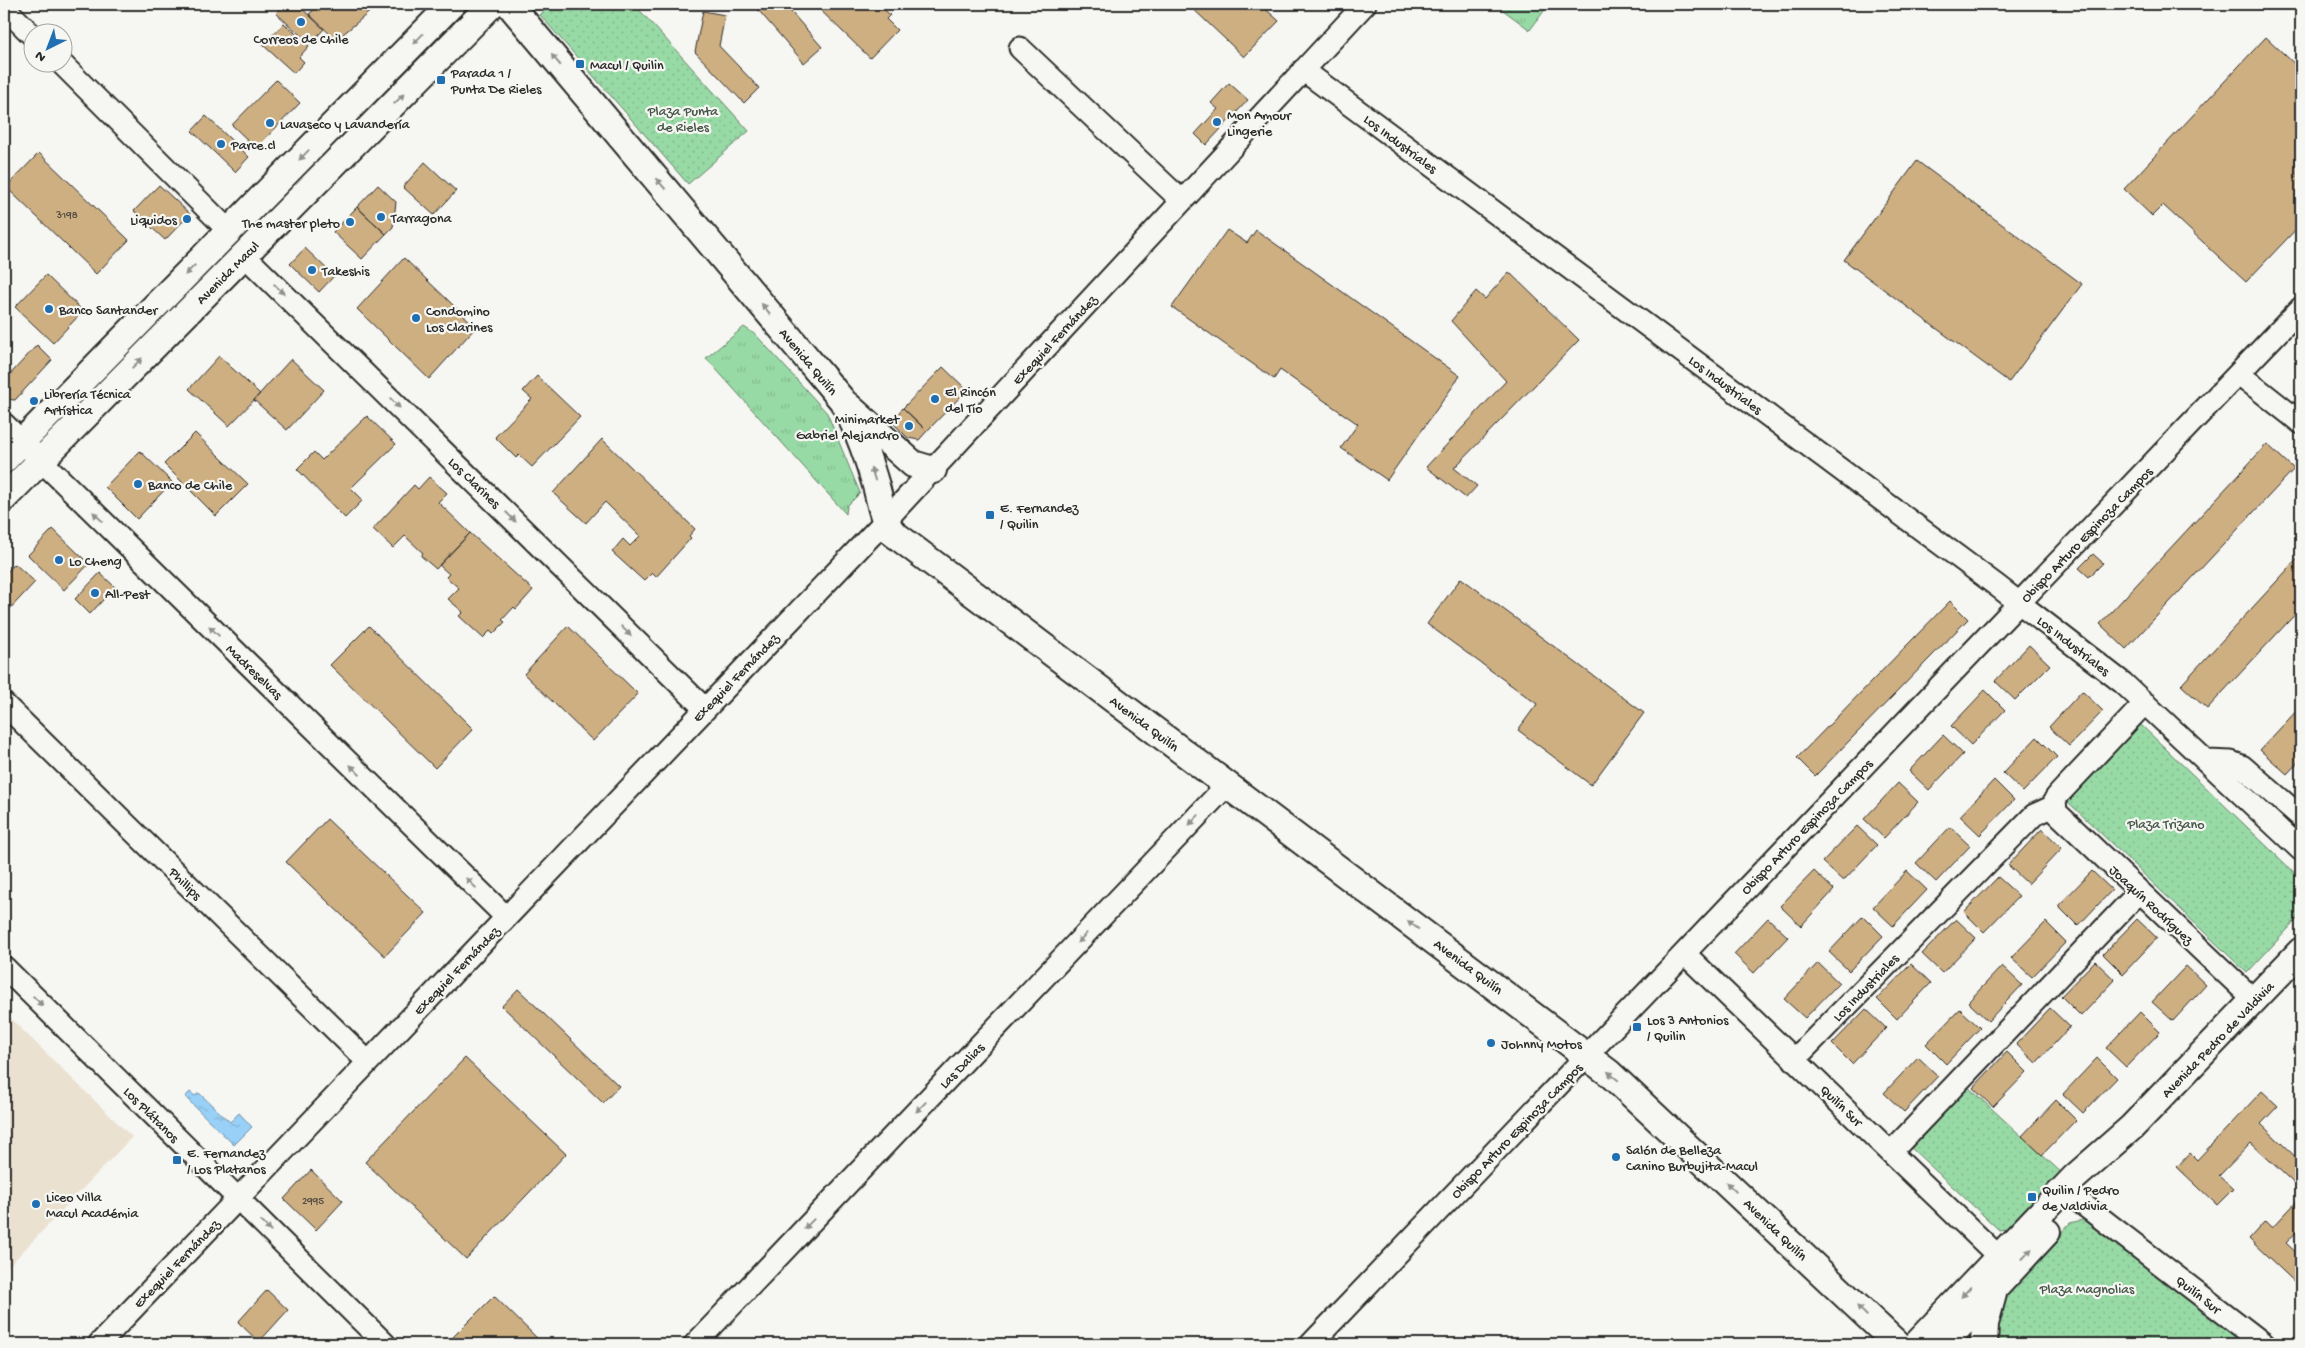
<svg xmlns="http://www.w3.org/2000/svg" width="2305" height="1348" font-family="'Gochi Hand',sans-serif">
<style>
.built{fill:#eae1d0}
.grass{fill:url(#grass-tufts);stroke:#628268}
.park{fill:url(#park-dots);stroke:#628268}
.water{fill:url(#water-ripples);stroke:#6c8ea5}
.building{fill:#ceaf82;stroke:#2b2b2b}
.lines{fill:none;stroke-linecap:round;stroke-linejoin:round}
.minor-casing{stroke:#2b2b2b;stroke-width:25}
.major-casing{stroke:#2b2b2b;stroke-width:30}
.minor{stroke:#f6f6f2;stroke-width:21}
.major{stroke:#f6f6f2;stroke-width:26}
.oneway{fill:#90908e}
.poi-dot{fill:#1f6fb2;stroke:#f6f6f2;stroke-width:2}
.labels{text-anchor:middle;stroke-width:4.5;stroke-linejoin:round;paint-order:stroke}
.number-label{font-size:11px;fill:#544c41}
.poi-label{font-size:14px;fill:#2b2b2b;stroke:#f6f6f2;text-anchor:start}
.park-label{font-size:14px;fill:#46574a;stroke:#f6f6f2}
.street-label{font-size:14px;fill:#2b2b2b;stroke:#f6f6f2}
</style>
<defs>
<pattern id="grass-tufts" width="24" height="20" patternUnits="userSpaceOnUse" patternTransform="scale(1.25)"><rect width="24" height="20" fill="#98daa5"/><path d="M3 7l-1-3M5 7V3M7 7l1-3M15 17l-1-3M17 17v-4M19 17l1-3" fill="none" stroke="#83bb8e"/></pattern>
<pattern id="park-dots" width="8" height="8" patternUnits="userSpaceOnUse" patternTransform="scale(1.25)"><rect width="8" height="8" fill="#98daa5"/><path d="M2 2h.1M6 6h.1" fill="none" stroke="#83bb8e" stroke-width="1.8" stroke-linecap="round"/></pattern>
<pattern id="water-ripples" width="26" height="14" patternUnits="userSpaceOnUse" patternTransform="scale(1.25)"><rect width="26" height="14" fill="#98d0f7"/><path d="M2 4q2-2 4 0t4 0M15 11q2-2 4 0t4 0" fill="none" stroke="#83b3d4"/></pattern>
</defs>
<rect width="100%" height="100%" fill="#f6f6f2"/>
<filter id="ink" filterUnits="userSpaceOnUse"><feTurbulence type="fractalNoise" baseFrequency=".02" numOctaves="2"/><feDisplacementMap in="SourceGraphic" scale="10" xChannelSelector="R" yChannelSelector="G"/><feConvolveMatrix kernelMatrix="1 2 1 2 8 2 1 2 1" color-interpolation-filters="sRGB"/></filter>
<g filter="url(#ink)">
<path class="built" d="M4 1012 132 1137 4 1271Z"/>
<path class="grass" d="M1495 4H1549L1530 30Z
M744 327 756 335 827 413 860 493 847 506 846 514 706 358Z"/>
<path class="park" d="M551 4H634L749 131 688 184 540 15Z
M2139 723 2301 879V915L2247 973 2066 800Z
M1966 1085 2065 1176 2018 1227 1999 1230 1909 1146Z
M2091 1218 2246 1344H1996L1998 1300 2070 1223Z"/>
<path class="water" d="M190 1092 195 1096 199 1093 230 1122 239 1113 252 1127 234 1145 185 1097Z"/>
<path class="building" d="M285 4H297L324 29 310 44 276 13Z
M321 4H379L336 40 309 14Z
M753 4H784L822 47 804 63Z
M814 4H878L890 15 886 19 897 30 870 58Z
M1188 4H1260L1279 21 1244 57Z
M703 11 725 15 719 46 759 88 744 103 695 52Z
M284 23 309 46 299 57 304 62 294 73 263 45Z
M2266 37 2301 70V224L2246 282 2163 205 2152 216 2124 189Z
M276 80 300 103 256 148 232 125Z
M1229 83 1248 100 1206 145 1195 134 1218 109 1211 103Z
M206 116 249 157 235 172 192 131Z
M39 153 129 240 96 274 6 187Z
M1917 161 2082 284 2009 382 1844 260Z
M425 162 456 191 434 215 403 187Z
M159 185 190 214 165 240 134 211Z
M378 185 396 202 393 227 386 234 357 207Z
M357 207 386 234 362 259 333 232Z
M1227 230 1247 243 1256 230 1460 376 1387 480 1341 448 1358 424 1280 370 1274 379 1172 307Z
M305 248 334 276 319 292 290 264Z
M404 258 476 327 429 379 357 309Z
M1509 272 1579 340 1454 468 1477 486 1466 498 1426 467 1506 381 1451 321 1476 291 1485 299Z
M46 275 83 311 53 343 15 307Z
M37 345 52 360 15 400 4 399V381Z
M219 356 260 394 229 426 189 389Z
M291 359 324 390 287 430 254 400Z
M943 367 967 390 927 431 903 408Z
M537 376 580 417 532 467 519 455 516 458 495 437 532 399 523 391Z
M903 408 927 431 919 440 908 438 891 421Z
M367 416 396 444 351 488 363 500 345 518 297 469 314 452 322 460Z
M195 433 248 484 216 516 164 464Z
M602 439 695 529 689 536 691 538 656 577 652 573 644 581 612 552 623 539 630 546 640 536 605 502 586 523 553 493Z
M2267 444 2294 469 2126 649 2100 624Z
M140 451 172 482 137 519 105 487Z
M429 477 447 493 438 502 470 533 436 569 421 556 423 553 405 536 393 548 373 529 414 485 418 489Z
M53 529 89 564 64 590 28 555Z
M470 533 533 590 516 609 514 607 502 620 505 622 493 634 490 631 483 638 459 616 463 612 448 599 459 588 446 577 449 574 439 565Z
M2093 554 2103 563 2089 577 2079 568Z
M2301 555V608L2207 709 2181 685Z
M15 564 35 582 6 613 4 611V575Z
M100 573 115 587 90 614 75 599Z
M1461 578 1644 713 1591 785 1518 730 1537 704 1427 624Z
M1950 601 1968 619 1815 776 1797 758Z
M369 626 473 729 435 768 330 665Z
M568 626 638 694 593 741 524 674Z
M2029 645 2050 665 2015 700 1995 681Z
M1985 690 2005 710 1971 745 1951 726Z
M2082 691 2103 711 2069 746 2049 727Z
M2301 706V759L2287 774 2260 750Z
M1943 735 1963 754 1929 790 1909 771Z
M2037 737 2057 757 2023 792 2003 773Z
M1994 780 2014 800 1980 835 1960 816Z
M1898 783 1918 802 1884 838 1864 819Z
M327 819 426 913 385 956 286 862Z
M1857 826 1877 845 1843 881 1822 862Z
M1950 827 1970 846 1936 882 1916 863Z
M2042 829 2062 848 2028 884 2008 865Z
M1814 871 1834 890 1801 926 1780 906Z
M1907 871 1927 890 1893 926 1873 907Z
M2092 871 2112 890 2078 926 2058 906Z
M1998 877 2019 896 1984 932 1964 912Z
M1863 916 1883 936 1849 971 1829 952Z
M1768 918 1788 937 1754 973 1734 954Z
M1956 919 1976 938 1942 973 1922 954Z
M2137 919 2157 938 2123 974 2103 954Z
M2046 922 2066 942 2032 977 2011 958Z
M2095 961 2115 980 2081 1016 2061 996Z
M1818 963 1839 983 1805 1018 1784 999Z
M1911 964 1931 983 1897 1019 1877 999Z
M2002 966 2022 985 1988 1021 1968 1002Z
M2186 966 2206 985 2173 1021 2152 1002Z
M518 989 619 1086 603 1103 502 1006Z
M2050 1008 2070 1027 2036 1063 2016 1044Z
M1866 1009 1886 1028 1852 1064 1832 1044Z
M1960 1009 1980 1028 1946 1064 1926 1044Z
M2140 1012 2160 1032 2126 1067 2106 1048Z
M2301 1039V1057L2292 1049Z
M2007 1052 2027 1072 1993 1107 1973 1088Z
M1918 1057 1938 1076 1904 1112 1884 1093Z
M465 1058 566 1154 466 1259 365 1162Z
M2097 1058 2117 1078 2083 1113 2063 1094Z
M2262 1091 2278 1106 2261 1124 2301 1162V1190L2251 1143 2219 1176 2233 1189 2217 1205 2177 1167 2190 1153 2197 1160Z
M2056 1100 2076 1120 2042 1155 2022 1136Z
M311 1170 343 1201 316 1230 284 1199Z
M2301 1197V1227L2286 1243 2301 1257V1288L2249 1239 2265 1221 2272 1228Z
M267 1290 288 1310 259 1342 238 1322Z
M494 1296 543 1344H455L450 1340Z"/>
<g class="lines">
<g class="minor-casing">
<path id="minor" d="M4 7 32 35
M1020 48 1182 201
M60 62 229 231
M1303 70 1996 585 2123 683 2301 850
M244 255 705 709
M2239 374 2301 423
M4 424 506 917
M2145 703 2059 794 2055 799 2056 812 2254 1000
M4 704 368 1062
M2208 761 2231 762 2242 766 2301 817
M1685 954 1999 1257
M4 967 385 1344
M1794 1060 2034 815 2054 806
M1891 1152 2139 892
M2063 1189 2264 1344
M99 1344 885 521 1365 4
M695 1344 1227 785
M1311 1344 2301 308"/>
</g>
<g class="major-casing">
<path id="major" d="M509 4 842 400C856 425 866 452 874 479 880 497 881 518 893 533L1609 1073 1897 1344
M847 405 913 464 933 470
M4 460 452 4
M4 498 492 4
M1916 1344 2075 1177 2132 1127 2301 951
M1943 1344 2047 1232
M1984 1344 1985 1324 1993 1294"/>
</g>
<use href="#minor" class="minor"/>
<use href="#major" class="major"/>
</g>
<defs><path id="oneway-solid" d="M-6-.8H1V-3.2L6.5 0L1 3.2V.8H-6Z" transform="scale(1.25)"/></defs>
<g class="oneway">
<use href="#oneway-solid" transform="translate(418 39) rotate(134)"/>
<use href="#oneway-solid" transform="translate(556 60) rotate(-130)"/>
<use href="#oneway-solid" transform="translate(399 99) rotate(-45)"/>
<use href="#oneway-solid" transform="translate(304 155) rotate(134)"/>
<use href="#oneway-solid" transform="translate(661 184) rotate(-130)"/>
<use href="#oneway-solid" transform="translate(190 270) rotate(135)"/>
<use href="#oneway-solid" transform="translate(279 289) rotate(45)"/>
<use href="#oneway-solid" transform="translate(766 309) rotate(-130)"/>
<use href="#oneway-solid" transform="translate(137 363) rotate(-45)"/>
<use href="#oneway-solid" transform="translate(395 403) rotate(45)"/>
<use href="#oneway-solid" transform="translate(873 474) rotate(-108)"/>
<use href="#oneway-solid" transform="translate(98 517) rotate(-136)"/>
<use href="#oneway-solid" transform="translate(511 517) rotate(45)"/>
<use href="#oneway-solid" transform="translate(214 631) rotate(-136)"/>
<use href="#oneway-solid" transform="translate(626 631) rotate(45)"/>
<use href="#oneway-solid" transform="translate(355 770) rotate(-136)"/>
<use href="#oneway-solid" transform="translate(1194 820) rotate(134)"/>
<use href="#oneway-solid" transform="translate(471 883) rotate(-136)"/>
<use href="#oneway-solid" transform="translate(1413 925) rotate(-143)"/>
<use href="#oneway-solid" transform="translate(1082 938) rotate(134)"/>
<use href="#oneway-solid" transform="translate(38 1001) rotate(45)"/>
<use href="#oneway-solid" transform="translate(1613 1076) rotate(-140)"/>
<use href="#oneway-solid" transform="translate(921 1107) rotate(134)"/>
<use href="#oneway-solid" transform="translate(1731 1187) rotate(-136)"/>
<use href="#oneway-solid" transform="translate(809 1224) rotate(134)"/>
<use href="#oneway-solid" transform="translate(266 1226) rotate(45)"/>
<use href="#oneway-solid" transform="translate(2027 1254) rotate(-47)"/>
<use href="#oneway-solid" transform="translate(1966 1292) rotate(133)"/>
<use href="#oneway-solid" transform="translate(1862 1311) rotate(-136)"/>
</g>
</g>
<g class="poi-dot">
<circle cx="301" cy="22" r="5"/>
<rect x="575" y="59" width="10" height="10" rx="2.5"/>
<rect x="436" y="75" width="10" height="10" rx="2.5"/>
<circle cx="1217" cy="122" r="5"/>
<circle cx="270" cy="123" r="5"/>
<circle cx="221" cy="144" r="5"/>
<circle cx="381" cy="217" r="5"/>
<circle cx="187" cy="219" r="5"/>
<circle cx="350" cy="222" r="5"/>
<circle cx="312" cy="270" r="5"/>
<circle cx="49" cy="309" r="5"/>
<circle cx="416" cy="318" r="5"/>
<circle cx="935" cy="399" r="5"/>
<circle cx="34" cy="401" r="5"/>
<circle cx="909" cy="426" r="5"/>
<circle cx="138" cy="484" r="5"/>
<rect x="985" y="510" width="10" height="10" rx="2.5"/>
<circle cx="59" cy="560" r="5"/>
<circle cx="95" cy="593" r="5"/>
<rect x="1632" y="1022" width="10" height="10" rx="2.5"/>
<circle cx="1491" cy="1043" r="5"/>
<circle cx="1616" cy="1157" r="5"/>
<rect x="172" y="1155" width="10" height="10" rx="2.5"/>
<rect x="2027" y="1192" width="10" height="10" rx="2.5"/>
<circle cx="36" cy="1204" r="5"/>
</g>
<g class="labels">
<g class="number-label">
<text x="67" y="218">3198</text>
<text x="313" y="1204">2995</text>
</g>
<g class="poi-label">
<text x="301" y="43" text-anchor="middle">Correos de Chile</text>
<text x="590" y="69">Macul / Quilin</text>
<text x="451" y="77">Parada 1 /<tspan x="451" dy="16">Punta De Rieles</tspan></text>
<text x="1227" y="119">Mon Amour<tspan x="1227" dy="16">Lingerie</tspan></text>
<text x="280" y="128">Lavaseco y Lavandería</text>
<text x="231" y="149">Parce.cl</text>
<text x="391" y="222">Tarragona</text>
<text x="177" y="224" text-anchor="end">Liquidos</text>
<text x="340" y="227" text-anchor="end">The master pleto</text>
<text x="322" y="275">Takeshis</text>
<text x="59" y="314">Banco Santander</text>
<text x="426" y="315">Condomino<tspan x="426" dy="16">Los Clarines</tspan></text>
<text x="945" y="396">El Rincón<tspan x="945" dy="16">del Tío</tspan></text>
<text x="44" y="398">Librería Técnica<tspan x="44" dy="16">Artística</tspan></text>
<text x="899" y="423" text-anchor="end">Minimarket<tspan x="899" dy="16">Gabriel Alejandro</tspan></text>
<text x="148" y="489">Banco de Chile</text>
<text x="1000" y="512">E. Fernandez<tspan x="1000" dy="16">/ Quilin</tspan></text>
<text x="69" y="565">Lo Cheng</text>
<text x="105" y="598">All-Pest</text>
<text x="1647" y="1024">Los 3 Antonios<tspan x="1647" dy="16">/ Quilin</tspan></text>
<text x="1501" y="1048">Johnny Motos</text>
<text x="1626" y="1154">Salón de Belleza<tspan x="1626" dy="16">Canino Burbujita-Macul</tspan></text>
<text x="187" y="1157">E. Fernandez<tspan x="187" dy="16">/ Los Platanos</tspan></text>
<text x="2042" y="1194">Quilin / Pedro<tspan x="2042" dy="16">de Valdivia</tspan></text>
<text x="46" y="1201">Liceo Villa<tspan x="46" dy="16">Macul Académia</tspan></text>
</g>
<g class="park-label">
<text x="683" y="115">Plaza Punta<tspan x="683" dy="16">de Rieles</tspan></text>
<text x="2166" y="828">Plaza Trizano</text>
<text x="2087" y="1293">Plaza Magnolias</text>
</g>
<g class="street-label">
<text transform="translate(1401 143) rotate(37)" y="5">Los Industriales</text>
<text transform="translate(227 272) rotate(-45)" y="5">Avenida Macul</text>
<text transform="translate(1054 339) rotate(-47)" y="5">Exequiel Fernández</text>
<text transform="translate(809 361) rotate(50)" y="5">Avenida Quilín</text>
<text transform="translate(1726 384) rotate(37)" y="5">Los Industriales</text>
<text transform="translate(475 482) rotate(44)" y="5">Los Clarines</text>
<text transform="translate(2086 534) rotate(-46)" y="5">Obispo Arturo Espinoza Campos</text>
<text transform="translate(2074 645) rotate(38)" y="5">Los Industriales</text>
<text transform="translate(255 671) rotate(44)" y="5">Madreselvas</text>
<text transform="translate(735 677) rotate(-46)" y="5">Exequiel Fernández</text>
<text transform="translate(1145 723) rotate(37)" y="5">Avenida Quilín</text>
<text transform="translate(1806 826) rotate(-46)" y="5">Obispo Arturo Espinoza Campos</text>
<text transform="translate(186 883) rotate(45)" y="5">Phillips</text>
<text transform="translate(2152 904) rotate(43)" y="5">Joaquín Rodríguez</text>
<text transform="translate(1469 966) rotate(37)" y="5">Avenida Quilín</text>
<text transform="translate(456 970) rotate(-46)" y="5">Exequiel Fernández</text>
<text transform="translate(1865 987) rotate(-46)" y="5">Los Industriales</text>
<text transform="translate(2217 1039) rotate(-46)" y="5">Avenida Pedro de Valdivia</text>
<text transform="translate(961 1065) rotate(-46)" y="5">Las Dalias</text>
<text transform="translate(1842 1105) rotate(44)" y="5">Quilín Sur</text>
<text transform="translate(152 1114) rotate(45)" y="5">Los Plátanos</text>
<text transform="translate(1516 1130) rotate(-46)" y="5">Obispo Arturo Espinoza Campos</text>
<text transform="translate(1776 1229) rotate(44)" y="5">Avenida Quilín</text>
<text transform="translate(176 1263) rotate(-46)" y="5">Exequiel Fernández</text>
<text transform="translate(2199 1294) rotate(38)" y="5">Quilín Sur</text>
</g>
</g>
<rect width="2305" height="1348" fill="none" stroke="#f6f6f2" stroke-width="20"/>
<rect x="10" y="10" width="2285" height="1328" fill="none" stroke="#2b2b2b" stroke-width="2" filter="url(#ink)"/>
<g transform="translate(48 48) rotate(222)"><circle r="24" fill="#f6f6f2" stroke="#a5a5a2"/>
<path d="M0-4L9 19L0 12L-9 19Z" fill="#1f6fb2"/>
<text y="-8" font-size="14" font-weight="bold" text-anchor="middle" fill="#2b2b2b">N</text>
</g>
</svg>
